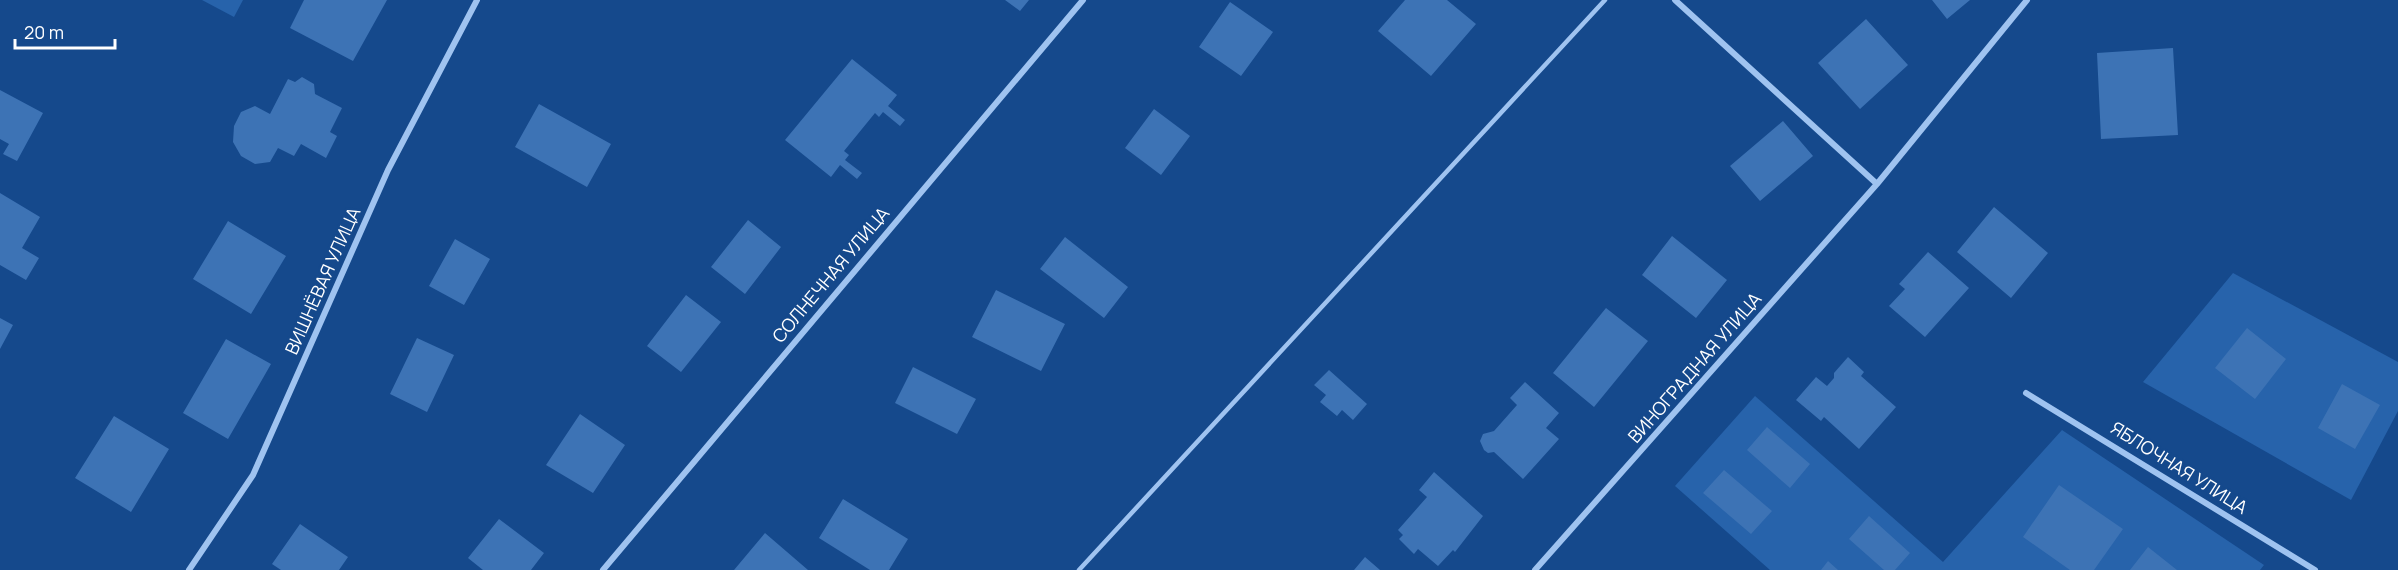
<svg xmlns="http://www.w3.org/2000/svg" width="2398" height="570" font-family="Manrope,sans-serif">
<style>
.green{fill:#2763ab}
.building{fill:#3d73b5}
.lines{fill:none;stroke-linecap:round;stroke-linejoin:round}
.lane{stroke:#9fc3f0;stroke-width:4.5}
.street{stroke:#9fc3f0;stroke-width:6}
.labels{text-anchor:middle;stroke-width:5;stroke-linejoin:round;paint-order:stroke}
.street-label{font-size:18px;fill:#fff;stroke:#15498c}
</style>
<rect width="100%" height="100%" fill="#15498c"/>
<path class="green" d="M202 0H243L234 17Z
M2233 273 2398 362V411L2351 500 2143 382Z
M1755 396 1943 562 2062 430 2264 565 2260 570H1770L1675 486Z"/>
<path class="building" d="M304 0H387L353 61 290 28Z
M1005 0H1029L1020 11Z
M1405 0H1447L1476 24 1431 76 1378 31Z
M1932 0H1970L1947 19Z
M1230 2 1273 32 1241 76 1199 47Z
M1866 19 1908 65 1860 109 1818 63Z
M2173 48 2178 135 2101 139 2097 53Z
M852 59 897 95 888 106 905 120 900 126 883 112 879 117 875 113 844 151 849 155 845 160 862 173 857 179 840 165 831 177 785 140Z
M302 77 314 84 315 94 342 108 330 132 337 136 326 158 301 144 294 156 278 148 270 162 255 164 241 156 233 142 234 126 241 112 255 106 270 114 288 79 295 82Z
M0 90 43 113 17 161 3 154 9 144 0 139Z
M539 104 611 144 587 187 515 147Z
M1154 109 1190 136 1161 175 1125 148Z
M1783 121 1813 156 1760 201 1730 166Z
M0 193 40 217 22 248 39 258 26 280 0 265Z
M1994 207 2048 253 2011 298 1957 252Z
M748 220 781 247 745 294 711 267Z
M228 221 286 256 251 314 193 279Z
M1672 236 1727 280 1696 318 1642 275Z
M1065 237 1128 287 1104 318 1040 269Z
M455 239 490 259 464 305 429 286Z
M1928 252 1969 288 1925 337 1889 306 1905 289 1899 284Z
M996 290 1065 324 1041 371 972 337Z
M686 295 721 322 681 372 647 346Z
M1606 308 1648 341 1594 407 1553 373Z
M0 318 13 325 0 349Z
M2247 328 2286 359 2255 399 2215 368Z
M417 338 454 355 427 412 390 394Z
M226 339 271 364 228 439 183 413Z
M1848 357 1864 372 1861 376 1896 407 1859 449 1824 417 1821 421 1796 400 1816 377 1827 386 1834 378V373Z
M913 367 976 399 957 434 895 403Z
M1329 370 1367 404 1353 420 1342 410 1337 416 1320 402 1326 395 1314 385Z
M1525 382 1559 413 1546 428 1559 439 1523 479 1494 452 1488 453 1484 450 1480 441 1483 434 1494 431 1517 405 1510 398Z
M2342 384 2380 405 2355 449 2318 428Z
M580 414 625 445 593 493 546 465Z
M114 416 169 449 131 512 75 478Z
M1767 427 1810 464 1790 488 1747 450Z
M1724 470 1772 511 1751 534 1703 493Z
M1434 472 1483 516 1455 552 1453 550 1438 566 1418 549 1414 554 1399 539 1403 535 1398 530 1427 497 1419 490Z
M2059 485 2123 529 2094 570H2070L2023 537Z
M843 499 908 539 889 570H870L819 538Z
M1869 516 1910 553 1895 570H1884L1849 539Z
M499 519 544 553 531 570H483L468 558Z
M300 524 348 557 339 570H281L272 564Z
M765 533 808 570H734Z
M2148 547 2177 570H2130Z
M1365 557 1380 570H1354Z
M1828 561 1838 570H1821Z"/>
<g class="lines">
<path class="lane" d="M1079 570 1605 0"/>
<path class="street" d="M1675 0 1877 184
M2026 393 2315 570
M189 570 253 475 388 170 477 0
M603 570 1083 0
M1535 570 1877 184 2027 0"/>
</g>
<g class="labels">
<g class="street-label">
<text transform="translate(831 275) rotate(-50)" y="6">СОЛНЕЧНАЯ УЛИЦА</text>
<text transform="translate(323 281) rotate(-66)" y="6">ВИШНЁВАЯ УЛИЦА</text>
<text transform="translate(1695 368) rotate(-49)" y="6">ВИНОГРАДНАЯ УЛИЦА</text>
<text transform="translate(2179 468) rotate(32)" y="6">ЯБЛОЧНАЯ УЛИЦА</text>
</g>
</g>
<path d="M15 39v9h100v-9" fill="none" stroke="#ffffff" stroke-width="3"/>
<text x="24" y="39" font-size="18" fill="#ffffff" stroke="#15498c" stroke-width="4.5" paint-order="stroke">20 m</text>
</svg>
